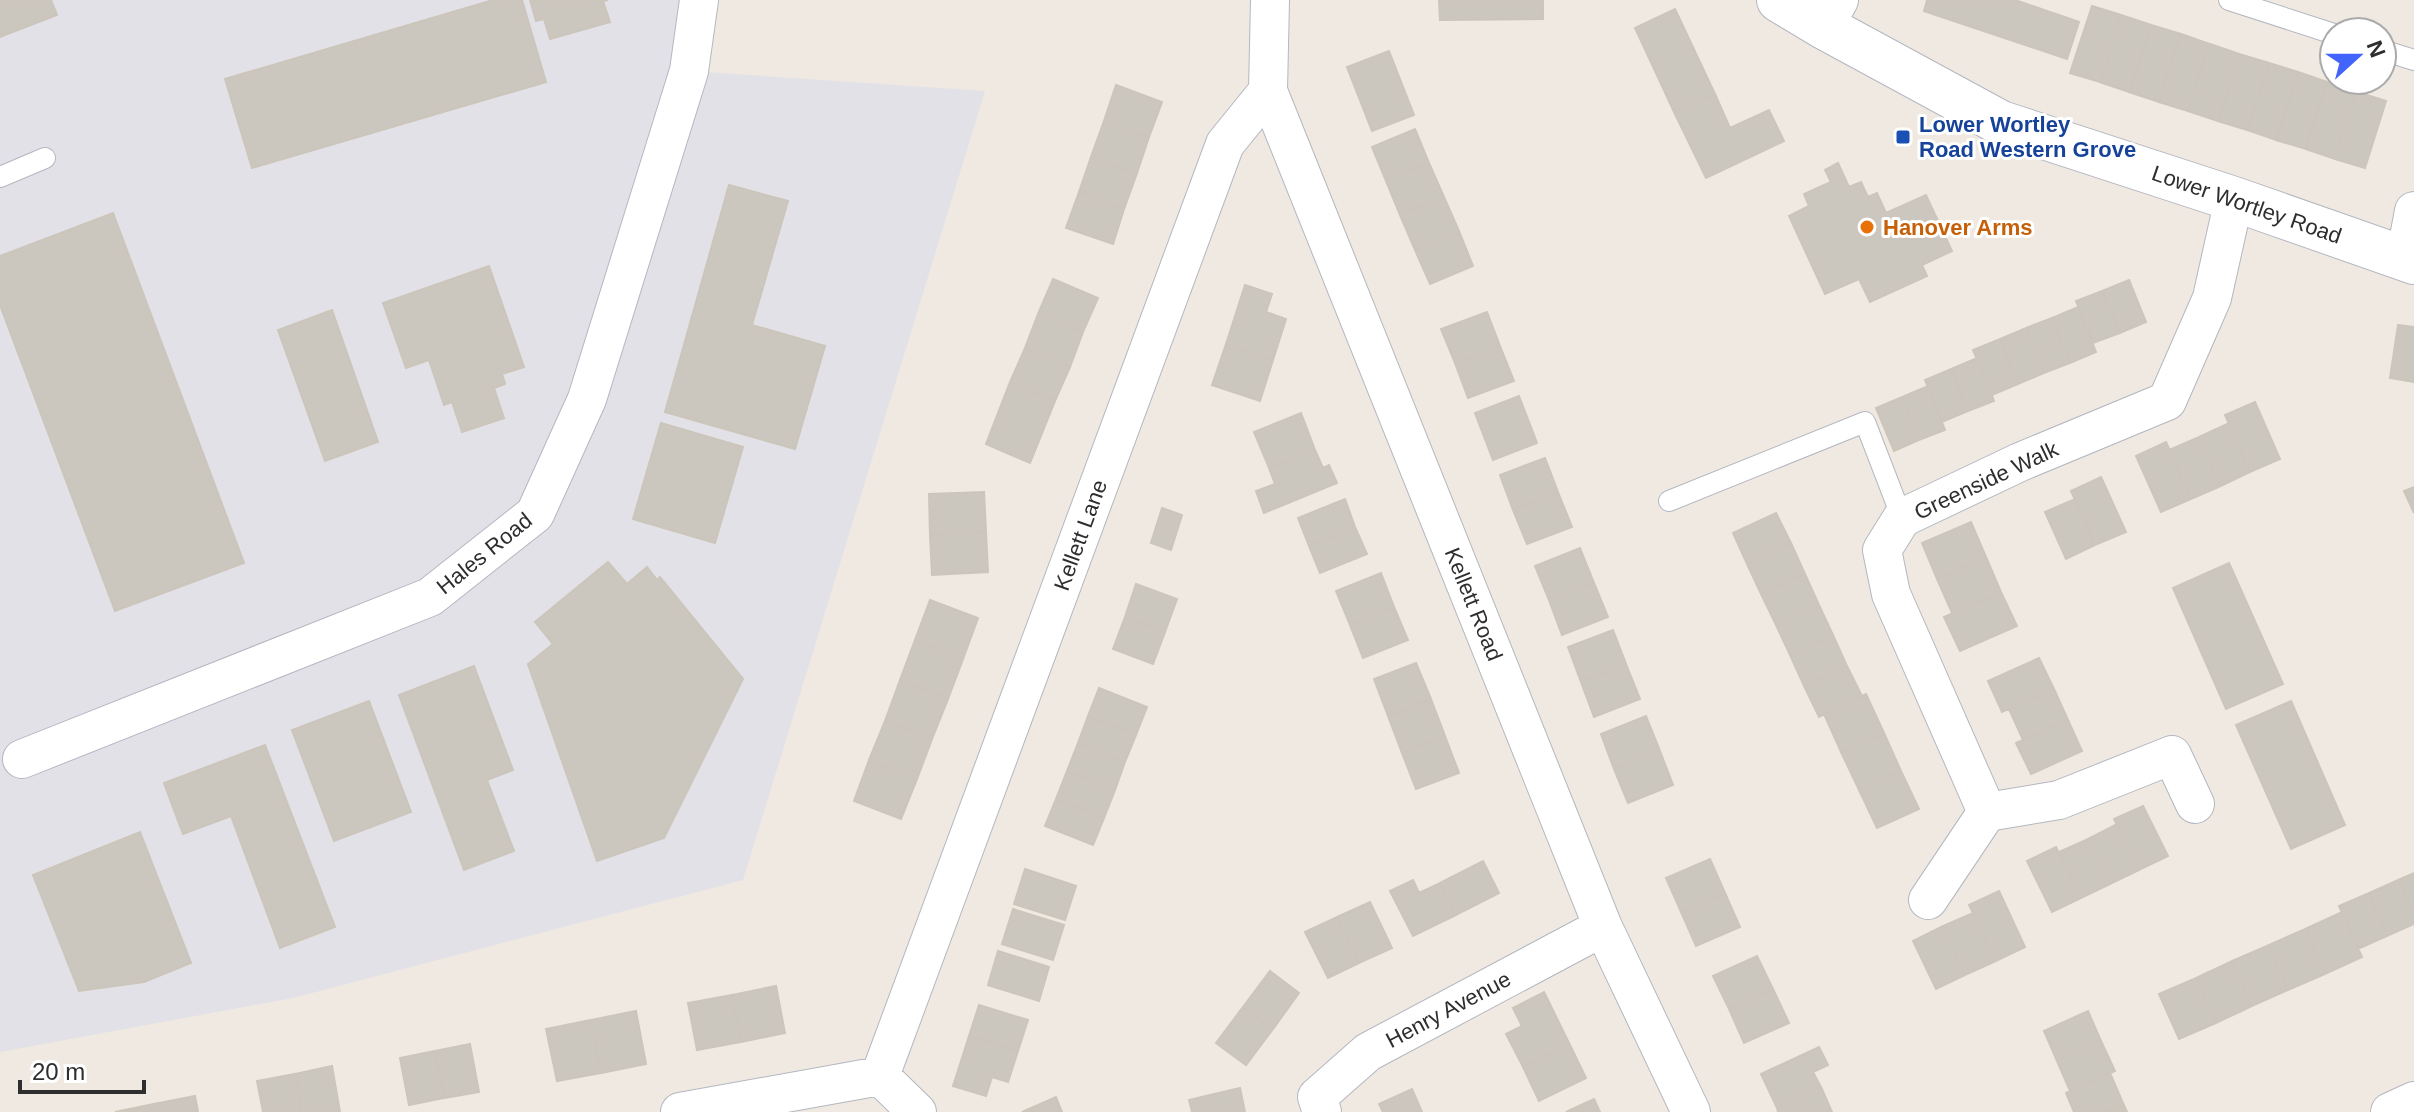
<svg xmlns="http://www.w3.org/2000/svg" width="2414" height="1112" font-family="Arial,sans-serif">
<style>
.industrial{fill:#e3e1e8}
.building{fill:#cbc7bf;stroke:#cbc5ba;stroke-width:2}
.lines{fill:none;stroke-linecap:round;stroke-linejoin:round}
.service-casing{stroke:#b4b7c1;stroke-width:22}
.minor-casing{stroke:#b4b7c1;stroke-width:40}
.tertiary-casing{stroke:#b4b7c1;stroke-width:46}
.service{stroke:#fff;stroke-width:20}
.minor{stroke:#fff;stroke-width:38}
.tertiary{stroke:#fff;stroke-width:44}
.transit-dot{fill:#1a4fb4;stroke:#fff;stroke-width:3}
.food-dot{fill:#e8710a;stroke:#fff;stroke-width:3}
.labels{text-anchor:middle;stroke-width:6;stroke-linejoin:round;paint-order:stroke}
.transit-label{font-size:22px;font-weight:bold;fill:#164399;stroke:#fff;text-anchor:start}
.street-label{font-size:22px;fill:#2e2e2e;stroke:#fff}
.food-label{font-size:22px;font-weight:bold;fill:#c56008;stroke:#fff;text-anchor:start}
</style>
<rect width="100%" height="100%" fill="#efe9e1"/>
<path class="industrial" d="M0 0H699L690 71 985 91 743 880 293 998 0 1052Z"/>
<path class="building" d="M0 0H51L57 15 0 37Z
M493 0H522L546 82 252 168 225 79Z
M530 0H608L603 1 610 22 550 39 544 19 536 21Z
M1439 0H1543V19L1440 20Z
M1927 0H2015L2079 22 2067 59 1924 11Z
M2092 6 2121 15 2100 82 2070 73Z
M1675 9 1715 94 1674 112 1635 28Z
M2121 15 2151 25 2129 92 2100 82Z
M2151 25 2181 34 2159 102 2129 92Z
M2181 34 2210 44 2188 111 2159 102Z
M2210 44 2239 54 2218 121 2188 111Z
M1389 51 1414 115 1372 131 1347 67Z
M2239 54 2269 63 2247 130 2218 121Z
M2269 63 2298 72 2276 140 2247 130Z
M2298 72 2327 82 2306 149 2276 140Z
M2327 82 2357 92 2335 159 2306 149Z
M1116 85 1162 102 1149 137 1104 121Z
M2357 92 2386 101 2365 168 2335 159Z
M1715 94 1730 128 1769 110 1784 141 1706 178 1674 112Z
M1104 121 1149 137 1137 173 1091 157Z
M1415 129 1429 163 1386 181 1372 147Z
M1091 157 1137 173 1124 209 1079 192Z
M1429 163 1444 197 1400 215 1386 181Z
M1838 163 1849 187 1861 182 1868 197 1877 193 1886 213 1926 195 1952 251 1922 265 1927 276 1870 302 1859 279 1825 294 1789 216 1809 206 1804 194 1831 182 1825 170Z
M729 185 788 201 752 325 825 346 795 449 665 412Z
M1079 192 1124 209 1113 244 1066 228Z
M1444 197 1459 231 1415 250 1400 215Z
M113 213 244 563 115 611 0 305V256Z
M1459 231 1473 266 1430 284 1415 250Z
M489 266 524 367 502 374 505 384 494 388 504 418 462 432 452 402 444 405 429 360 406 368 383 303Z
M1053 279 1098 298 1083 332 1038 314Z
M2129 280 2146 322 2120 333 2102 291Z
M1245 285 1272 294 1266 312 1286 319 1273 360 1226 344Z
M2102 291 2120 333 2093 343 2076 301Z
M2078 307 2096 352 2070 363 2052 318Z
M332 310 378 442 325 461 278 330Z
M1487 312 1500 346 1455 363 1441 329Z
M1038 314 1083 332 1070 367 1025 348Z
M2052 318 2070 363 2044 373 2026 328Z
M2398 325 2414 327V382L2390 378Z
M2026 328 2044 373 2018 384 2000 339Z
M2000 339 2018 384 1992 395 1973 350Z
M1226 344 1273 360 1260 401 1212 385Z
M1500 346 1514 381 1468 398 1455 363Z
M1025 348 1070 367 1055 401 1010 382Z
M1977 358 1994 401 1968 411 1951 369Z
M1951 369 1968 411 1942 422 1925 380Z
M1010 382 1055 401 1030 463 986 444Z
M1928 386 1945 430 1919 440 1902 397Z
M1519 396 1537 443 1493 460 1475 413Z
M1902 397 1919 440 1894 451 1876 408Z
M2255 402 2280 459 2250 472 2225 415Z
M1301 413 1315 450 1269 468 1254 432Z
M661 423 743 447 715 543 633 519Z
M2229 423 2250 472 2221 486 2199 437Z
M2199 437 2221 486 2191 499 2169 450Z
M2166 442 2191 499 2161 512 2136 456Z
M1315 450 1323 468 1329 465 1337 483 1264 513 1256 491 1275 484 1269 468Z
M1545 458 1558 492 1513 510 1500 475Z
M2101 477 2126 532 2095 545 2071 491Z
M2414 487V513L2404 491Z
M984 492 986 532 930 535 929 494Z
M1558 492 1572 527 1527 544 1513 510Z
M1345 499 1355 527 1309 546 1298 518Z
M2075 499 2095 545 2066 559 2045 512Z
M1162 508 1182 515 1171 550 1151 543Z
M1776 513 1791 543 1747 564 1733 533Z
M1971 522 1986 557 1937 579 1922 543Z
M1355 527 1367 554 1320 573 1309 546Z
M986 532 988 572 932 575 930 535Z
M1791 543 1805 574 1761 594 1747 564Z
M1580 548 1594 583 1549 600 1535 566Z
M1986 557 2001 592 1952 613 1937 579Z
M608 562 627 584 647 567 657 580 660 577 743 679 664 838 597 861 528 664 553 644 535 622Z
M2229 563 2283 684 2226 709 2173 588Z
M1381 573 1394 607 1350 625 1336 591Z
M1805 574 1819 605 1776 625 1761 594Z
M1594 583 1608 617 1562 635 1549 600Z
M1136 584 1177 599 1165 632 1125 617Z
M2001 592 2017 626 1960 651 1944 617Z
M930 600 978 618 963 659 915 640Z
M1819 605 1833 635 1790 655 1776 625Z
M1394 607 1408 640 1363 658 1350 625Z
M1125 617 1165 632 1153 664 1113 649Z
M1613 630 1626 664 1581 682 1568 647Z
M1833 635 1847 666 1804 686 1790 655Z
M915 640 963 659 948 699 900 680Z
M2039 658 2054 689 2002 712 1988 681Z
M1416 663 1431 699 1388 716 1374 679Z
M1626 664 1640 699 1594 717 1581 682Z
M474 666 513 770 487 780 514 851 464 870 399 695Z
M1847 666 1862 696 1819 717 1804 686Z
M900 680 948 699 932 739 885 721Z
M1099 688 1147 707 1136 735 1088 716Z
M2054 689 2068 720 2023 740 2009 709Z
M1866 694 1884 733 1841 752 1824 714Z
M1431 699 1445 736 1402 753 1388 716Z
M369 701 411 812 334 841 292 730Z
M2291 701 2345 825 2291 849 2236 725Z
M1088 716 1136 735 1125 762 1078 743Z
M1646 716 1660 751 1614 769 1601 734Z
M2068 720 2082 751 2031 774 2016 743Z
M885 721 932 739 917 779 869 760Z
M1884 733 1901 771 1859 790 1841 752Z
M1445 736 1459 773 1416 789 1402 753Z
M1078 743 1125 762 1115 790 1067 771Z
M265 745 335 927 280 948 231 816 183 834 164 783Z
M1660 751 1673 785 1628 803 1614 769Z
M869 760 917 779 901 819 854 801Z
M1067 771 1115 790 1104 818 1056 799Z
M1901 771 1919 809 1877 828 1859 790Z
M1056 799 1104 818 1093 845 1045 826Z
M2143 806 2168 856 2139 870 2114 819Z
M2117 824 2139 870 2110 884 2088 839Z
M140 832 191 963 144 982 79 991 33 875Z
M2088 839 2110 884 2081 898 2059 852Z
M2056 847 2081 898 2052 912 2027 861Z
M1710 859 1725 893 1681 912 1666 878Z
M1483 861 1499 893 1456 915 1440 883Z
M1025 869 1076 886 1065 920 1014 904Z
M2414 873V915L2398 880Z
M1413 880 1419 893 1440 883 1456 915 1413 936 1390 891Z
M2398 880 2414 915V924L2387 936 2369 893Z
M1999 891 2025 947 1996 961 1969 905Z
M1725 893 1740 927 1696 946 1681 912Z
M2369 893 2387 936 2358 949 2339 906Z
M1370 902 1392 948 1359 963 1337 917Z
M1013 909 1064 925 1053 960 1002 944Z
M2342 912 2362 957 2325 974 2305 929Z
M1973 913 1996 961 1965 975 1943 926Z
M1337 917 1359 963 1328 978 1305 932Z
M1943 926 1965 975 1936 989 1913 941Z
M2305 929 2325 974 2288 990 2269 945Z
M2269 945 2288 990 2252 1006 2232 961Z
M998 951 1049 967 1039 1001 988 985Z
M1757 956 1773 989 1729 1009 1713 976Z
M2232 961 2252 1006 2216 1023 2196 978Z
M1270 971 1299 993 1273 1029 1243 1007Z
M2196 978 2216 1023 2179 1039 2159 994Z
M776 986 785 1033 741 1042 732 995Z
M1773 989 1789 1023 1744 1043 1729 1009Z
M1544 992 1570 1045 1523 1067 1506 1034 1522 1026 1513 1008Z
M732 995 741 1042 697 1050 688 1003Z
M979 1005 1028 1020 1018 1051 969 1036Z
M1243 1007 1273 1029 1246 1065 1216 1043Z
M636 1011 646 1064 601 1073 591 1020Z
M2088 1011 2101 1041 2057 1061 2044 1031Z
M591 1020 601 1073 557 1081 546 1029Z
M969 1036 1018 1051 1008 1082 992 1077 986 1096 953 1086Z
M2101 1041 2115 1071 2070 1091 2057 1061Z
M470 1044 479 1092 444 1098 435 1051Z
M1570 1045 1586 1078 1539 1101 1523 1067Z
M1819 1047 1828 1065 1813 1072 1821 1087 1777 1108 1761 1074Z
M435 1051 444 1098 409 1105 400 1058Z
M332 1066 340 1112H302L295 1074Z
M2110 1073 2123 1103 2103 1112H2074L2066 1093Z
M295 1074 302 1112H263L257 1081Z
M1821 1087 1832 1112H1778L1777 1108Z
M1240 1088 1245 1112H1192L1189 1100Z
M1412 1089 1422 1112H1383L1379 1104Z
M195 1096 198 1112H161L159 1103Z
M1056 1097 1062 1112H1022Z
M1594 1099 1600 1112H1566Z
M159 1103 161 1112H115Z
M2123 1103 2127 1112H2103Z"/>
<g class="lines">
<g class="service-casing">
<path id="service" d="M2229 0 2334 34
M2382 50 2414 60
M0 177 45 158
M1669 501 1865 422 1902 518"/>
</g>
<g class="minor-casing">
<path id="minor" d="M1824 27 1839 0
M1268 91 1603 927 1691 1112
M2405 259 2414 211
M22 759 430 597 535 514 587 399 689 71 699 0
M2195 804 2172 755 2059 800 1987 812 1891 594 1882 550 1902 518 2020 462 2167 401 2212 298 2234 199
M1928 900 1987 812
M880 1076 1225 144 1268 91 1270 0
M880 1076 917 1112
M680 1112 880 1076
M1322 1112 1317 1097 1368 1052 1603 927
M2390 1112 2414 1101"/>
</g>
<g class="tertiary-casing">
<path id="tertiary" d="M1779 0 1824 27 2001 123 2234 199 2414 262"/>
</g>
<use href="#service" class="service"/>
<use href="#minor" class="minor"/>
<use href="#tertiary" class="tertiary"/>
</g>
<rect class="transit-dot" x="1895" y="129" width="16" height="16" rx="4"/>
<circle class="food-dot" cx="1867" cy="227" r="8"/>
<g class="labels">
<g class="transit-label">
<text x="1919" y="132">Lower Wortley<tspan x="1919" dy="25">Road Western Grove</tspan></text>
</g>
<g class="street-label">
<text transform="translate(2247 204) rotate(19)" y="8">Lower Wortley Road</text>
<text transform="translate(1986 480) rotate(-25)" y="8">Greenside Walk</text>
<text transform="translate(1080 535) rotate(-70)" y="8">Kellett Lane</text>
<text transform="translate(484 553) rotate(-39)" y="8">Hales Road</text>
<text transform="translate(1474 604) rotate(68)" y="8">Kellett Road</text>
<text transform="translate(1448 1009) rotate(-28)" y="8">Henry Avenue</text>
</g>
<g class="food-label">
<text x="1883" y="235">Hanover Arms</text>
</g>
</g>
<g transform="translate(2358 56) rotate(69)"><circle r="38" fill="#ffffff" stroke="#ababab" stroke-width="2"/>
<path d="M0-6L14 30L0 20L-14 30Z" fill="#4264fb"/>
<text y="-12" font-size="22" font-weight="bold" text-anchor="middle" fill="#2e2e2e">N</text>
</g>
<path d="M20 1080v12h124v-12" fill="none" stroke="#2e2e2e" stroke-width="4"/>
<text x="32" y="1080" font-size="24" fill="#2e2e2e" stroke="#ffffff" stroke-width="6" paint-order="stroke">20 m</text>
</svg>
